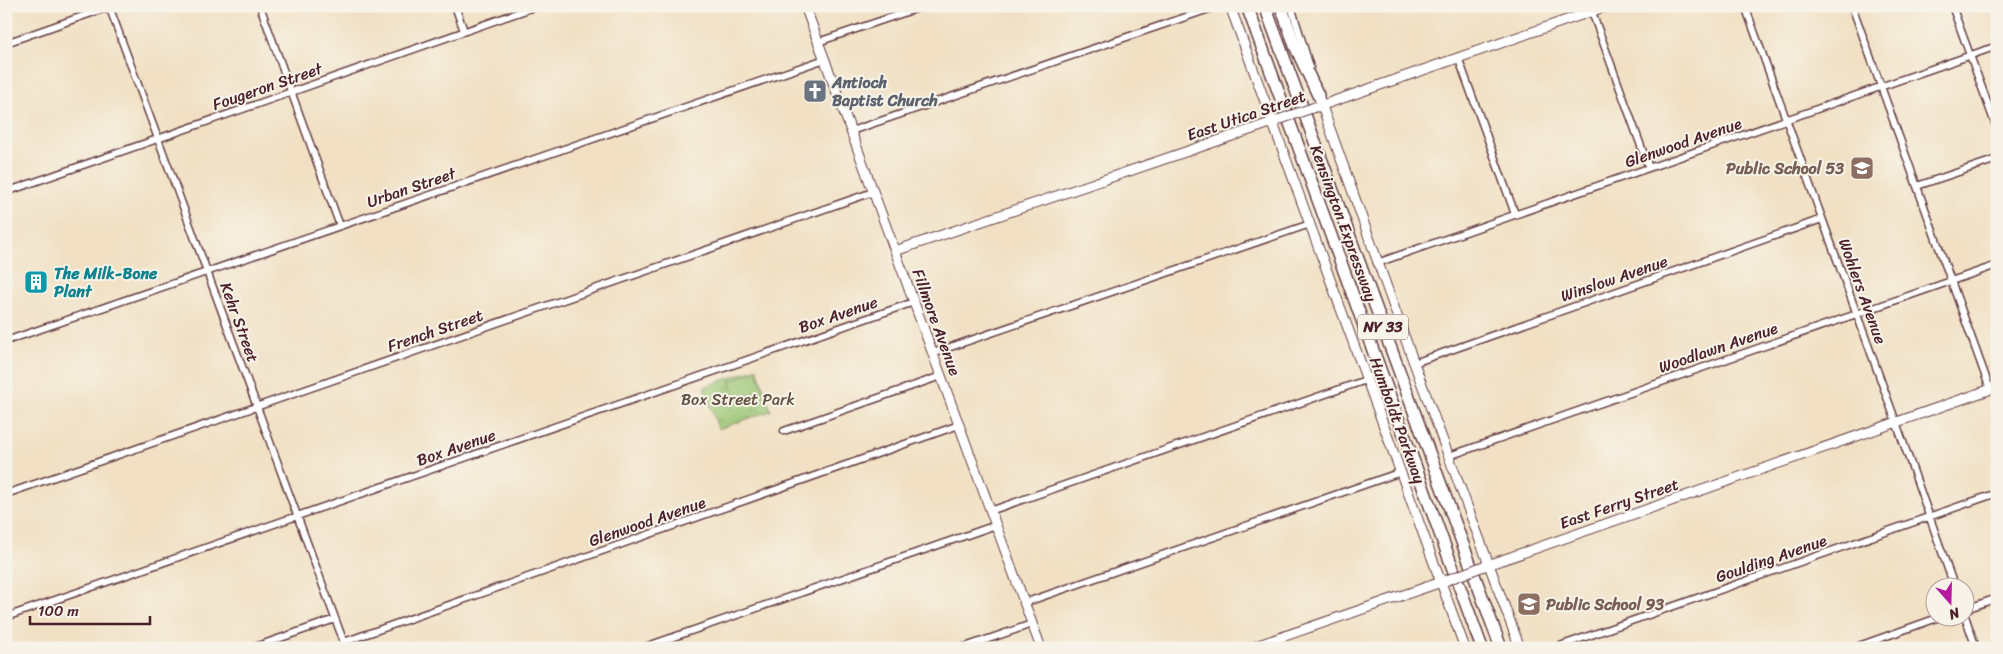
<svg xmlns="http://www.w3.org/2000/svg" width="2003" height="654" font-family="Sriracha,sans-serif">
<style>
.park{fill:url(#park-crowns);stroke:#71724e}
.pitch{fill:#98c471;stroke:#71724e}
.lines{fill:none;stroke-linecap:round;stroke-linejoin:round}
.street-casing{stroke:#633c42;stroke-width:9}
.secondary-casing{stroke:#633c42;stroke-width:11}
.highway-casing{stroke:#633c42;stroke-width:14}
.street{stroke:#fff;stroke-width:6}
.secondary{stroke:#fff;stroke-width:9}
.highway{stroke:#fff;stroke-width:11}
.secondary-bridge-casing{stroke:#633c42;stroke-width:11;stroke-linecap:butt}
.secondary-bridge{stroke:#fff;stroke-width:9}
.labels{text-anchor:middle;stroke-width:4;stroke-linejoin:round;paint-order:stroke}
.shield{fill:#f7f3e8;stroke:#7e5f64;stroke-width:1}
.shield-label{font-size:15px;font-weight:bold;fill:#4a1f2b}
.worship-label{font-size:16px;font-weight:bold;fill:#5b616d;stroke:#f7f3e8;text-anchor:start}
.street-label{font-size:16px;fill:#4a1f2b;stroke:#f7f3e8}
.education-label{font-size:16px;font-weight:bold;fill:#785e54;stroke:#f7f3e8;text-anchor:end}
.culture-label{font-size:16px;font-weight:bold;fill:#0d838f;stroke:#f7f3e8;text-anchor:start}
.park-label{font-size:16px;fill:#615140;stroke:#f7f3e8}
</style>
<defs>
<pattern id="park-crowns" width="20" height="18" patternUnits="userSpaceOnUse" patternTransform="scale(1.25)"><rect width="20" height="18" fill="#98c471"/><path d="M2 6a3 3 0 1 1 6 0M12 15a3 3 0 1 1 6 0" fill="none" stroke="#7e9f5d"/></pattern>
</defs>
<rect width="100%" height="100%" fill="#f7f3e8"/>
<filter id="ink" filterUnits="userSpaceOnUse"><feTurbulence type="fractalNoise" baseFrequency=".02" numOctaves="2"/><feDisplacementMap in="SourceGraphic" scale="10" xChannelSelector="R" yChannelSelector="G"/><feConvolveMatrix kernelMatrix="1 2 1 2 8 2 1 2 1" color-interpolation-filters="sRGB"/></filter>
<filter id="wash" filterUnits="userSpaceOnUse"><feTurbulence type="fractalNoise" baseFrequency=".0096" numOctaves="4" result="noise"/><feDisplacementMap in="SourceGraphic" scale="20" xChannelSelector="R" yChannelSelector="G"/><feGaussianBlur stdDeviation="1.12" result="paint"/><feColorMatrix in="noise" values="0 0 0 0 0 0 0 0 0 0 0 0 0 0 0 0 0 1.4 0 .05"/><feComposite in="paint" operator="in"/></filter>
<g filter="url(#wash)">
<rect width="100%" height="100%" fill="#f1e0c3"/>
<path class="park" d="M757 368 771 411 718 429 704 387Z"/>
<path class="pitch" d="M757 371 764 390 737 400 730 381Z"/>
</g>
<g filter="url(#ink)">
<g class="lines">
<g class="street-casing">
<path id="street" d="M260 6 340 226
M455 6 464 31
M1291 6 1310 67
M1745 6 1896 422 1954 586
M1852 6 1990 389
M1952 6 1997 129
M1592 12 1649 168
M818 42 924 6
M6 43 103 9 109 6 346 648
M1458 57 1515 214
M851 131 1218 6
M1917 186 1997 159
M6 192 537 6
M1377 263 1997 46
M6 341 825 59
M933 353 1310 224
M1414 363 1822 219
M784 431 941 376
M1449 456 1997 265
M6 494 873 192
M990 511 1366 380
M1024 603 1401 472
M1966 609 1997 598
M1965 616 1976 648
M6 617 914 302
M344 642 959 425
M252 648 335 619
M642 648 996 525
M962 648 1032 624
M1554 648 1997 493
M1853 648 1943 616"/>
</g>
<g class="secondary-casing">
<path id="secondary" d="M805 6 1041 648
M1230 6 1465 648
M1318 95 1414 363 1520 648
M1317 107 1607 6
M895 251 1276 121
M1485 566 1997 387
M1250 648 1447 580"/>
</g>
<g class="highway-casing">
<path id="highway" d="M1247 6 1482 648
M1265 6 1501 648
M1281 6 1295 46 1318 95"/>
</g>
<use href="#street" class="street"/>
<use href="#secondary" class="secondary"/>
<use href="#highway" class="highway"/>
<g class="secondary-bridge-casing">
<path id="secondary-bridge" d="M1278 120 1315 107
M1447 580 1484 566"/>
</g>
<use href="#secondary-bridge" class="secondary-bridge"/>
</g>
</g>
<defs>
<g id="church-square" transform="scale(1.25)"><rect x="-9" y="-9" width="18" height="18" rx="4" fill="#6b7280" stroke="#f7f3e8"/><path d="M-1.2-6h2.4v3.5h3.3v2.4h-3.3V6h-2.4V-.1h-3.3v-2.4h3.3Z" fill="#fff"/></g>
<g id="school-square" transform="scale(1.25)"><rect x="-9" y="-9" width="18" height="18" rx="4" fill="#8d6e63" stroke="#f7f3e8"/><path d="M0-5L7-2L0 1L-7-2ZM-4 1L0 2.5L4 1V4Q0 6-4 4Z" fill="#fff"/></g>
<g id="building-square" transform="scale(1.25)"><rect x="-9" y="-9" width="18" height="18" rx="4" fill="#0f9aa8" stroke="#f7f3e8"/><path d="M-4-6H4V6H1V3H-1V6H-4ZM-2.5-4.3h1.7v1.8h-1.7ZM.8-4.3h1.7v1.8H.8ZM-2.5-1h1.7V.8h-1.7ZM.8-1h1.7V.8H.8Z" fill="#fff"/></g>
</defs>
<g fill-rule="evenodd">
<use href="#church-square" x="815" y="91"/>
<use href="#school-square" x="1862" y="168"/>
<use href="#building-square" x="36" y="282"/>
<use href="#school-square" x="1529" y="604"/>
</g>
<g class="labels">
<rect class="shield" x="1358" y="314.5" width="50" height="25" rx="4"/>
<g class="shield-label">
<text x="1383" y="332">NY 33</text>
</g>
<g class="worship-label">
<text x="832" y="88">Antioch<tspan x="832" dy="18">Baptist Church</tspan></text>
</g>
<g class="street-label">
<text transform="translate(267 86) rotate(-19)" y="6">Fougeron Street</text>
<text transform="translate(1246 115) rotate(-19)" y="6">East Utica Street</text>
<text transform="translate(1683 142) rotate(-19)" y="6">Glenwood Avenue</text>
<text transform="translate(411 187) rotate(-19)" y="6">Urban Street</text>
<text transform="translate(1344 223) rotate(70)" y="6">Kensington Expressway</text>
<text transform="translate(1614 278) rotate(-19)" y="6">Winslow Avenue</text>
<text transform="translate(1863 291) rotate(70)" y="6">Wohlers Avenue</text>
<text transform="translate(838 314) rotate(-19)" y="6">Box Avenue</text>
<text transform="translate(240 322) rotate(70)" y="6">Kehr Street</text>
<text transform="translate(937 322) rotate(70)" y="6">Fillmore Avenue</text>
<text transform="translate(435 330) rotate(-19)" y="6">French Street</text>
<text transform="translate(1718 347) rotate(-19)" y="6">Woodlawn Avenue</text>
<text transform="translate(1398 420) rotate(70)" y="6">Humboldt Parkway</text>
<text transform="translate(456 447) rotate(-19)" y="6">Box Avenue</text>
<text transform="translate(1619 503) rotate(-19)" y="6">East Ferry Street</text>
<text transform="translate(647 521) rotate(-19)" y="6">Glenwood Avenue</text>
<text transform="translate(1771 558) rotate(-19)" y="6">Goulding Avenue</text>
</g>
<g class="education-label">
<text x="1844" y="174">Public School 53</text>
<text x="1546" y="610" text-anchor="start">Public School 93</text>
</g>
<g class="culture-label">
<text x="54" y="279">The Milk-Bone<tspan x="54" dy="18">Plant</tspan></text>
</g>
<g class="park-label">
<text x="738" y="405">Box Street Park</text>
</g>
</g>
<rect width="2003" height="654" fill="none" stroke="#f7f3e8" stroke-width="25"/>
<g transform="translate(1950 602) rotate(160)"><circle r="24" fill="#f7f3e8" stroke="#b29e9c"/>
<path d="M0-4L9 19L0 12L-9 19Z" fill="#b5179e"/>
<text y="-8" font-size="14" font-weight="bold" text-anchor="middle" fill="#4a1f2b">N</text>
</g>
<path d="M30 616v8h120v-8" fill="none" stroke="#4a1f2b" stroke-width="2.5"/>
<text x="38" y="616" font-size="15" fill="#4a1f2b" stroke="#f7f3e8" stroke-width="4" paint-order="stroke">100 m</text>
</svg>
